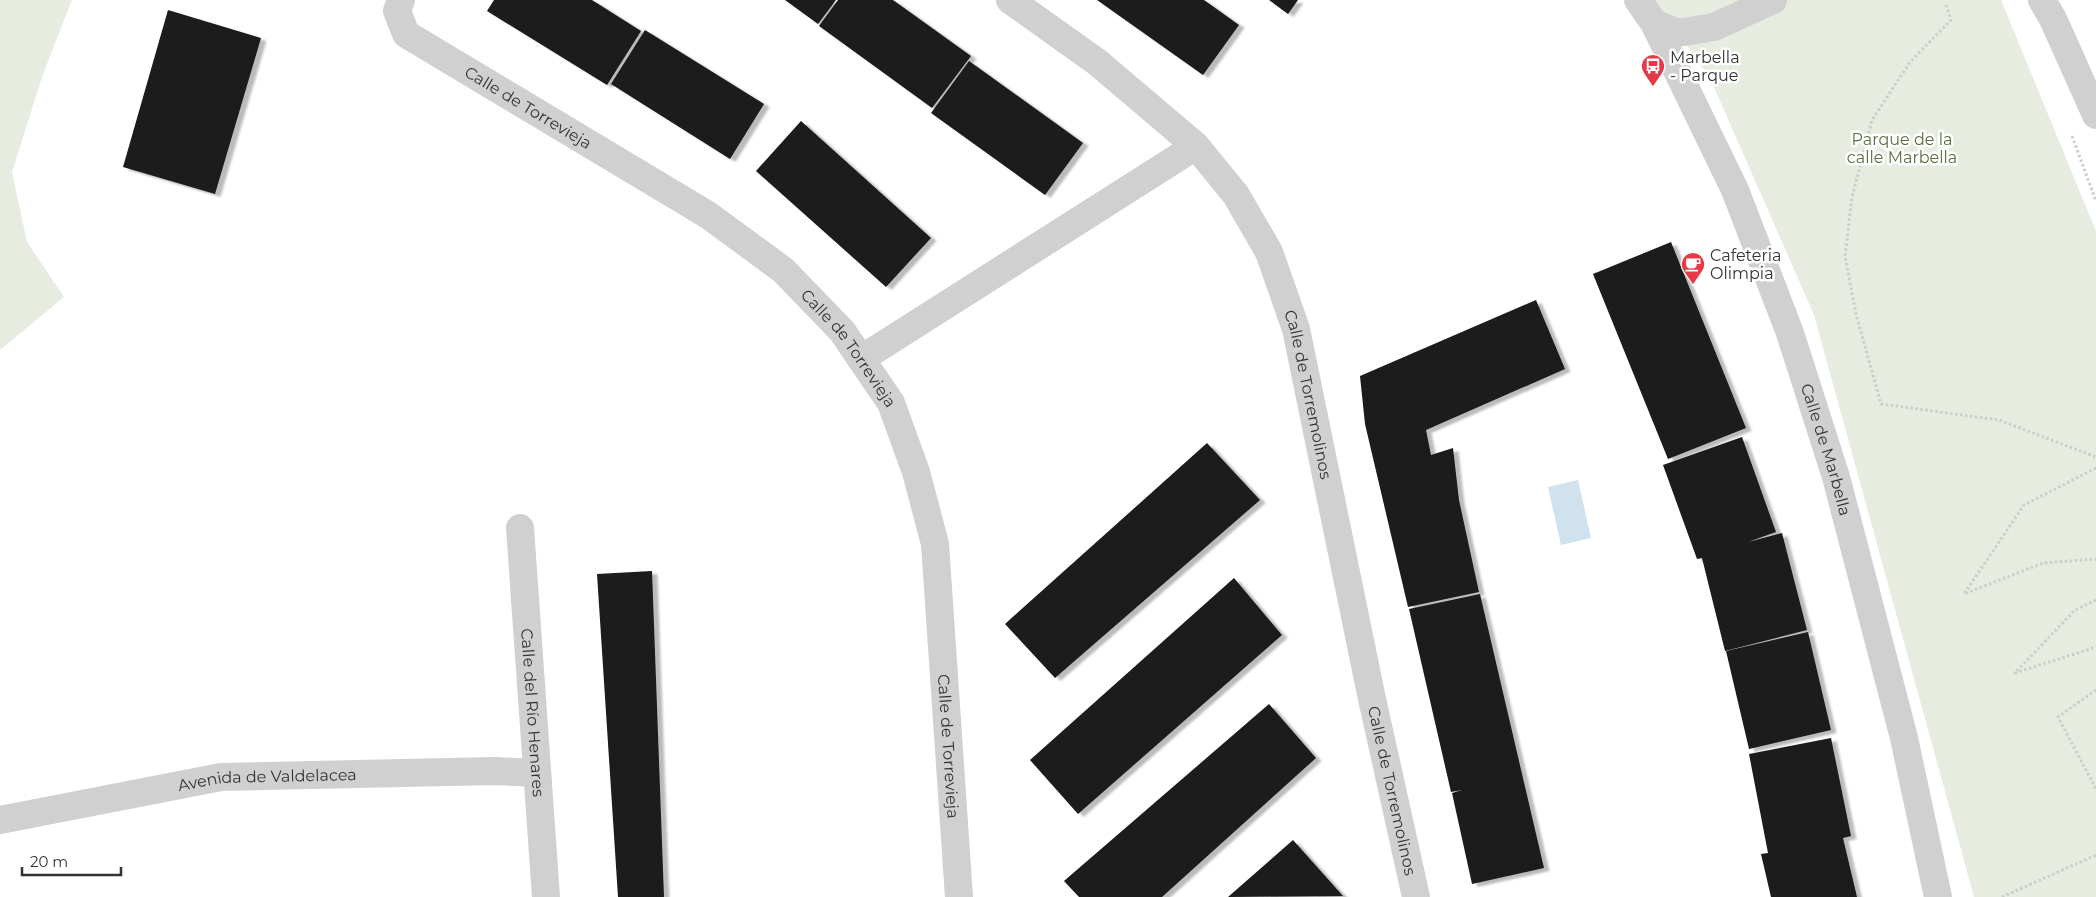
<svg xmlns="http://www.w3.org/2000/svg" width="2096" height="897" font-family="Montserrat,sans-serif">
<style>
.green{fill:#e6ecdf}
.water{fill:#cfe2ee}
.building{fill:#1a1a1a;filter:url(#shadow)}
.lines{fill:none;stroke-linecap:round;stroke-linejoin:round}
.path{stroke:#cdcdcd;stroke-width:3;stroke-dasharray:2.5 2.5;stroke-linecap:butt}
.minor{stroke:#d0d0d0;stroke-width:28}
.labels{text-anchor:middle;stroke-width:5;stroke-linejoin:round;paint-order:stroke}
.poi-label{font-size:16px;fill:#333;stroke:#fff;text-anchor:start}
.street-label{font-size:16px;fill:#333;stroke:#fff}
.park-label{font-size:16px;fill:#56703f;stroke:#fff}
</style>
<defs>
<filter id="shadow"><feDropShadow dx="5.5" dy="3" stdDeviation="1" flood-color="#0004"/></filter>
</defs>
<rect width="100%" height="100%" fill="#fff"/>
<path class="green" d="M0 0H72L43 74 12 172 27 242 64 297 0 350Z
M1654 0H2001L2096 231V897H1974L1814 315 1710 78Z"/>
<path class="water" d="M1578 480 1591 538 1561 545 1548 487Z"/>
<path class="building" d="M494 0H592L641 31 607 85 487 11Z
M785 0H836L818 24Z
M838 0H893L971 56 932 108 819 26Z
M1097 0H1204L1239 25 1203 75Z
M1269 0H1298L1288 14Z
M168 10 261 38 215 194 123 167Z
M645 30 764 104 730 159 611 84Z
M969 61 1083 143 1045 195 931 113Z
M801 121 931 238 886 287 756 171Z
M1671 242 1746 428 1668 459 1593 274Z
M1536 300 1565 369 1426 430 1431 455 1453 448 1459 500 1479 592 1408 607 1365 424 1360 376Z
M1742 437 1776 532 1748 542 1782 533 1807 630 1725 651 1702 558 1697 559 1663 465Z
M1207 443 1260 500 1055 678 1005 624Z
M652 571 664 897H618L597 574Z
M1234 578 1282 635 1078 814 1030 760Z
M1480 594 1544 868 1472 884 1452 793 1462 790 1451 792 1409 609Z
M1808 632 1831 730 1749 749 1726 651Z
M1269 704 1316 758 1162 897H1079L1064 881Z
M1831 738 1851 836 1843 838 1857 897H1771L1761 854 1768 853 1749 754Z
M1293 840 1343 896 1228 897Z"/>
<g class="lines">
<path class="path" d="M1946 5 1951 20 1910 62 1872 120 1852 197 1845 256 1856 314 1881 404 1999 420 2096 457
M2072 136 2096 201
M2096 468 2024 505 1964 594 2043 563 2096 559
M2096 600 2075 610 2015 673 2096 647
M2096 690 2058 717 2096 789
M2002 897 2096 855"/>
<g class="minor">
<path id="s1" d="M401 0 397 11 406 34 708 215 783 270 842 331 891 403 916 472 935 544 959 897"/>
<path id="s2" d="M1010 0 1097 62 1196 146 1236 195 1269 252 1296 329 1372 699 1416 897"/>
<path id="s3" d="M1638 0 1654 23 1735 190 1790 333 1836 477 1904 738 1938 897"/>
<path d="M2042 0 2053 19 2096 115"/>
<path d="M1654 23 1678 33 1714 27 1773 0"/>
<path d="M861 359 1196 146"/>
<path id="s4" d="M520 528 546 897"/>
<path id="s5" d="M0 820 221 777 495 771 537 773"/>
</g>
</g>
<defs>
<g id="bus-pin" transform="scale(1.25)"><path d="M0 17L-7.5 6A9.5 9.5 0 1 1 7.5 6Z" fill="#e63946" stroke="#fff"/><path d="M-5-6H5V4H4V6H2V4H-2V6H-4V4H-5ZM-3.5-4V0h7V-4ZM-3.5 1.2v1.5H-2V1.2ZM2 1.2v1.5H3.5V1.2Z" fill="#fff"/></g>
<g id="cafe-pin" transform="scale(1.25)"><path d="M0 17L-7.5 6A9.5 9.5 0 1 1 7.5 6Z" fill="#e63946" stroke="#fff"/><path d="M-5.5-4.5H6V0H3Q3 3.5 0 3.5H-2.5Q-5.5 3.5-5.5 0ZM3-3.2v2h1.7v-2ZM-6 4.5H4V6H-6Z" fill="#fff"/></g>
</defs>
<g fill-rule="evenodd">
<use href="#bus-pin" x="1653" y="66"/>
<use href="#cafe-pin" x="1693" y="264"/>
</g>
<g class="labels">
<g class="poi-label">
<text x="1670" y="63">Marbella<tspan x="1670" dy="18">- Parque</tspan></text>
<text x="1710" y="261">Cafeteria<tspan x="1710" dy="18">Olimpia</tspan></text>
</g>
<g class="street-label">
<text dy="6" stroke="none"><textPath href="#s1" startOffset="179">Calle de Torrevieja</textPath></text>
<text dy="6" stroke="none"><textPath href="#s1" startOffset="584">Calle de Torrevieja</textPath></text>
<text dy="6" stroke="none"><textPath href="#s2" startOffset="514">Calle de Torremolinos</textPath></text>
<text dy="6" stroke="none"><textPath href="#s3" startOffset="489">Calle de Marbella</textPath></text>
<text dy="6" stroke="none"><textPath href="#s4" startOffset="185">Calle del Río Henares</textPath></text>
<text dy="6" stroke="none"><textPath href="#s1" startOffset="1004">Calle de Torrevieja</textPath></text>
<text dy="6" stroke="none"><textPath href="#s5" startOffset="271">Avenida de Valdelacea</textPath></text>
<text dy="6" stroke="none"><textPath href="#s2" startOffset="919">Calle de Torremolinos</textPath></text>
</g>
<g class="park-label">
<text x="1902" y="145">Parque de la<tspan x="1902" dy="18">calle Marbella</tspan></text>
</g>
</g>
<path d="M22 867v8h99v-8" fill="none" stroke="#333333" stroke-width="2.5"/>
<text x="30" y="867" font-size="15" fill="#333333" stroke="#ffffff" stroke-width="4" paint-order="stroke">20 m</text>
</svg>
